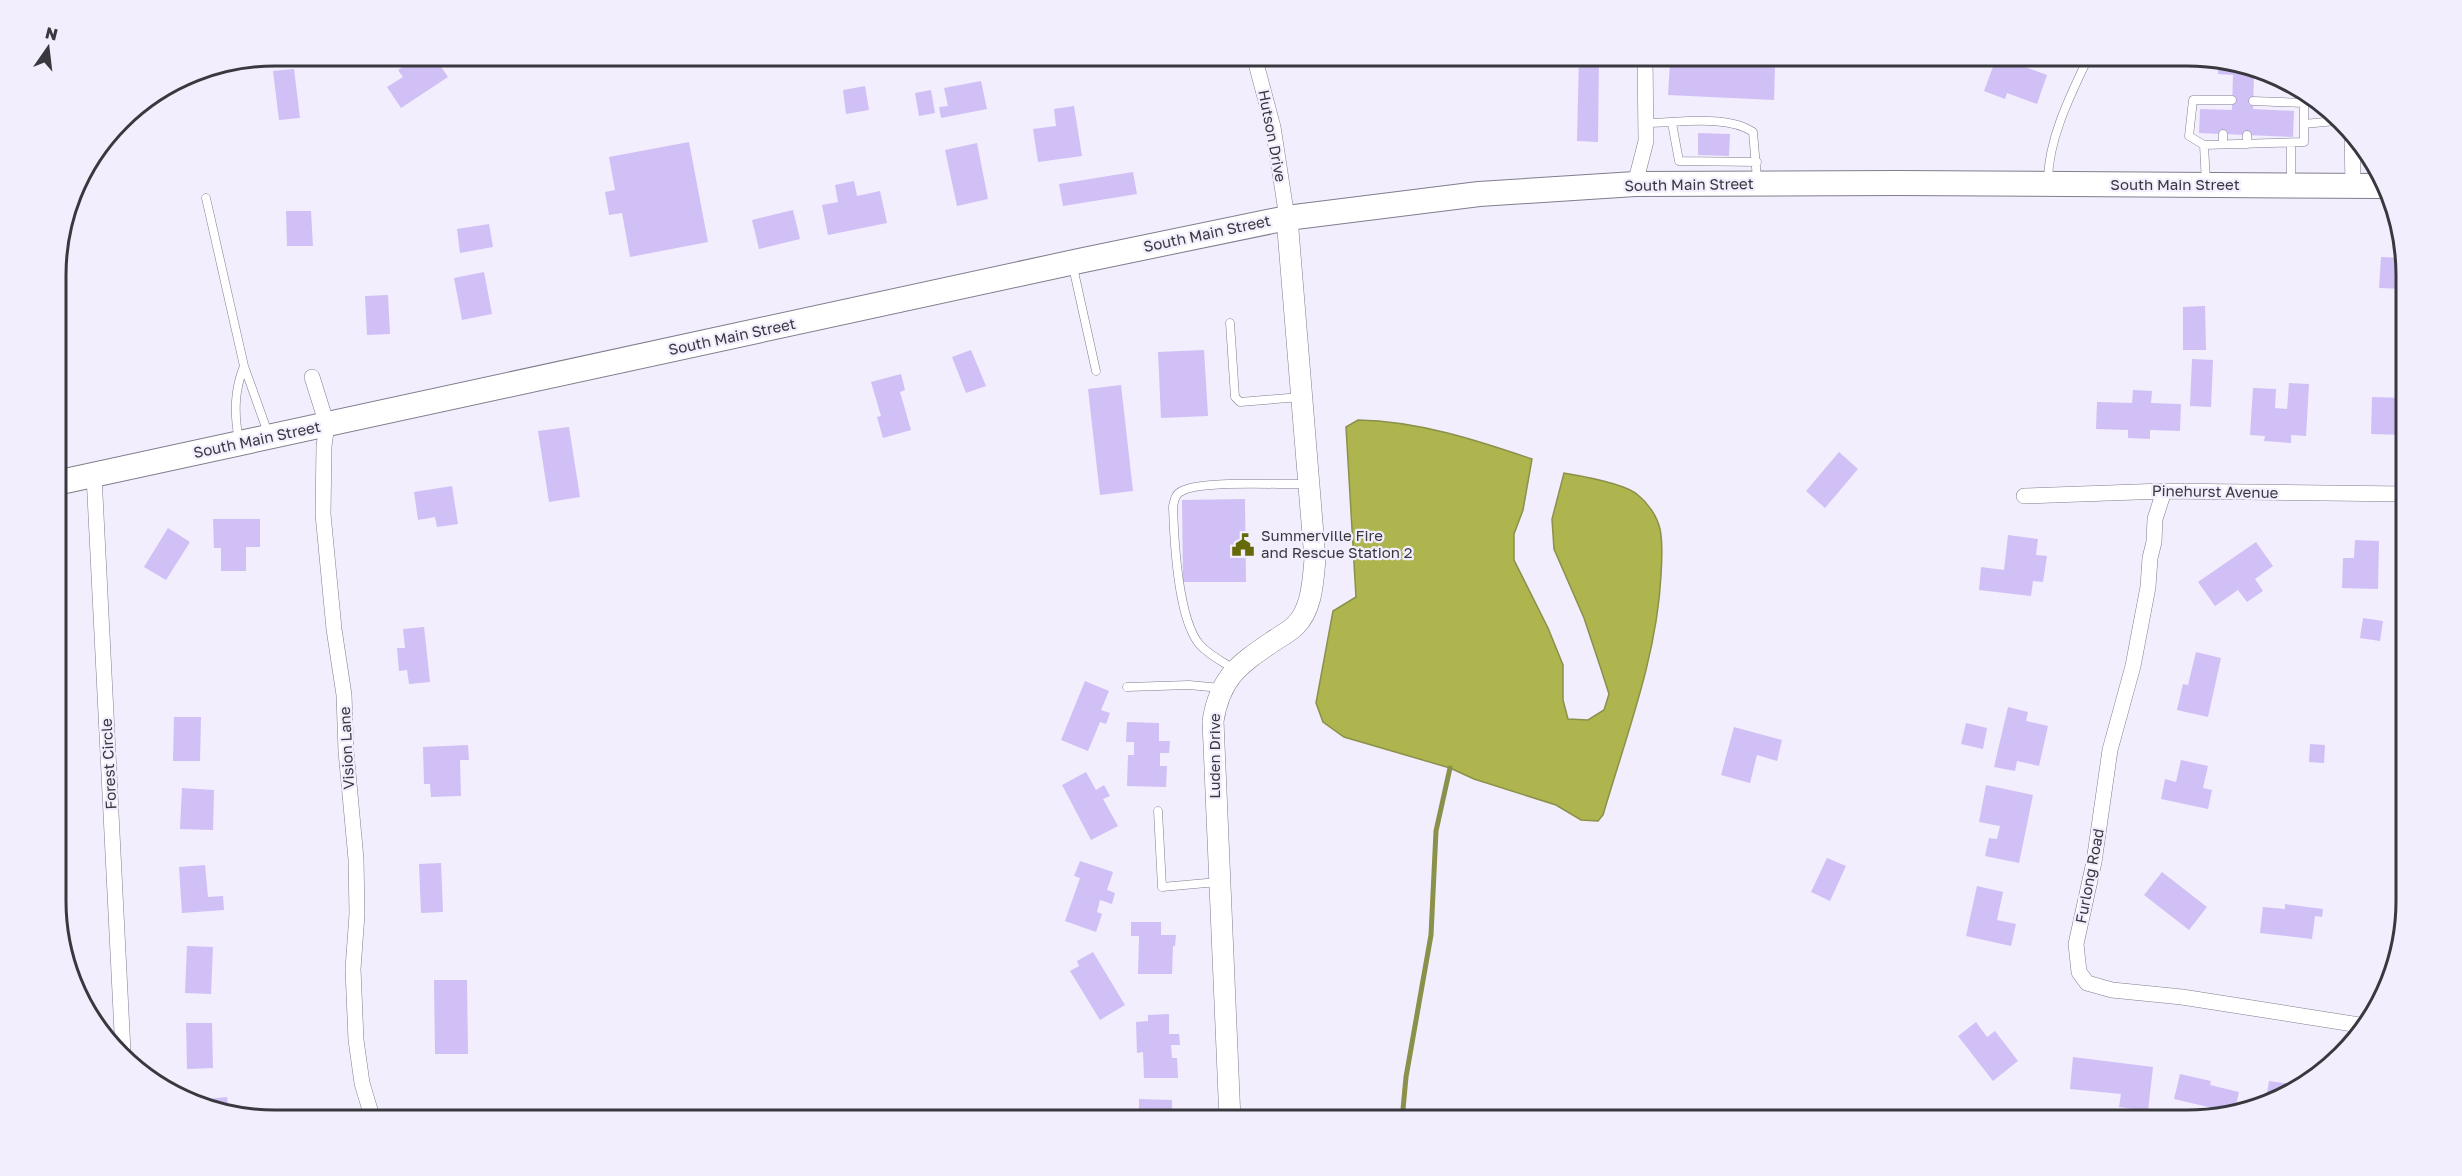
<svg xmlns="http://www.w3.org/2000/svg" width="2462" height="1176" font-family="'Golos Text',sans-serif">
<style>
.water{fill:#aeb54e;stroke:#8b904a;stroke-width:1.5}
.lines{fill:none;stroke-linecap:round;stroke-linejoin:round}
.stream{stroke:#8b904a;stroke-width:5}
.building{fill:#d0c0f6}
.lane-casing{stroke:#817d8d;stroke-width:9}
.street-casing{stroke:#817d8d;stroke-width:16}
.secondary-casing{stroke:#817d8d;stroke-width:22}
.primary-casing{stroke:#817d8d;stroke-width:26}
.lane{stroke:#fff;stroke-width:8}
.street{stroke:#fff;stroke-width:15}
.secondary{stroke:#fff;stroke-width:21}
.primary{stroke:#fff;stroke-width:24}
.labels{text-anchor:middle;stroke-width:4.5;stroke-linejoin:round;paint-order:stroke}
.street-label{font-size:15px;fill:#3a383f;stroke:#f2eefd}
.poi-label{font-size:15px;fill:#3a383f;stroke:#f2eefd;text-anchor:start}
.rim{fill:none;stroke:#3a383f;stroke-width:3}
</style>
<rect width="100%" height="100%" fill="#f2eefd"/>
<path class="water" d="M1358 420C1418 421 1476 440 1532 459L1523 510 1514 534V560L1548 628 1563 665V700L1568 719 1588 720 1604 710 1609 694 1601 669 1584 618 1554 549 1552 519 1564 473C1582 476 1625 483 1638 495 1648 503 1657 516 1660 529 1663 543 1662 560 1661 575 1657 657 1626 736 1603 815L1598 821 1581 820 1556 805 1474 779 1450 768 1344 737 1323 722 1316 703 1333 611 1356 597 1346 427Z"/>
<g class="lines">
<path class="stream" d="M1402 1120 1406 1077 1431 935 1436 831 1450 768"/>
</g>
<path class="building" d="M420 56H434L448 77 401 108 387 87 403 77 398 70Z
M1579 56H1599L1598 142 1577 141Z
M1997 56 2011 59 2012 56H2021L2028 58 2025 67 2047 75 2037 104 2007 93 2005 99 1984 91Z
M1670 62 1775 67 1774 100 1668 95Z
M2218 62 2271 72 2276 76 2254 75 2253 109 2294 111 2293 137 2199 133 2200 109 2232 110 2233 75 2218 74Z
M294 69 300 118 279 120 273 71Z
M981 81 987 109 941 118 939 107 948 106 944 88Z
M865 86 869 110 846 114 843 90Z
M931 90 935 113 919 116 915 93Z
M1074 106 1082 156 1038 162 1033 129 1056 126 1054 109Z
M1698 133 1730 134 1729 156 1698 155Z
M689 142 708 242 630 257 622 213 609 215 605 192 615 190 609 157Z
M977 143 988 199 957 206 945 150Z
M1133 172 1137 194 1063 206 1059 184Z
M854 181 857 196 880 191 887 223 828 235 822 205 838 202 835 185Z
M793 210 800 239 759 249 752 220Z
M286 211H311L313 246H287Z
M489 224 493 247 460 253 457 229Z
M2381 257 2405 258V289L2379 288Z
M484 272 492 314 462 320 454 278Z
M388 295 390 334 367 335 365 296Z
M2205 306 2206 350H2183V307Z
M971 350 986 386 966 393 952 357Z
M1204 350 1208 416 1161 418 1158 352Z
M2192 359 2213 360 2211 407 2190 406Z
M901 374 905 390 900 392 911 430 883 438 877 417 881 416 871 382Z
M2289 383 2309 384 2306 436 2291 435V443L2264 441 2265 436 2250 435 2253 388 2276 389 2275 408 2287 409Z
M1121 385 1133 491 1100 495 1088 389Z
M2133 390 2152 391 2151 403 2181 404 2180 431 2150 430V439L2128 438V430L2096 429 2097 402 2132 403Z
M2372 397 2405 398V435L2371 434Z
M569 427 580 497 549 502 538 431Z
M1839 452 1858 469 1825 508 1806 491Z
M452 486 458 524 437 527 435 517 418 520 414 492Z
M1245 499 1246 582H1183L1182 500Z
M213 519H260V547H246V571H221V548H214Z
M168 528 190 542 166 580 144 567Z
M2008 535 2038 539 2036 555 2047 556 2043 582 2033 581 2031 596 1979 590 1981 567 2004 570Z
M2355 540 2379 541 2378 589 2342 588 2343 558H2354Z
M2256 542 2273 566 2255 579 2263 591 2247 602 2238 590 2215 606 2198 582Z
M2363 618 2383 621 2380 641 2360 638Z
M424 627 430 682 409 684 407 670 399 671 397 648H405L403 629Z
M2196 652 2221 658 2208 717 2177 710 2183 684 2188 685Z
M1085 681 1109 691 1101 710 1110 713 1106 724 1100 722 1088 751 1061 740Z
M2008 707 2028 712 2026 721 2048 726 2039 766 2017 761 2015 771 1994 767Z
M174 717H201L200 761H173Z
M1127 722 1159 723V741H1170L1169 753H1160V766H1167L1166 787 1127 786 1128 755H1134V742H1126Z
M1966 723 1987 728 1983 749 1961 744Z
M2401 724H2406V746H2401Z
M1734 727 1782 740 1777 761 1757 755 1750 783 1721 775Z
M2310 744 2325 745 2324 763 2309 762Z
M468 745 469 760H460L461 796 431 797 430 784H424L423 747Z
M2181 760 2208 766 2203 788 2212 790 2208 809 2161 799 2165 779 2176 782Z
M1086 772 1096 790 1104 785 1110 796 1103 799 1118 826 1091 840 1062 785Z
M1986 785 2033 795 2019 863 1985 856 1989 838 1997 839 2000 826 1979 822Z
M182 788 214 790 213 830 180 829Z
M1827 858 1846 866 1830 901 1811 892Z
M1080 861 1113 872 1107 890 1115 893 1112 904 1100 900 1097 912 1102 914 1096 932 1065 921 1080 878 1074 876Z
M441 863 443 912 421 913 419 864Z
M205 865 208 897 223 896 224 910 182 913 179 867Z
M2162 872 2207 907 2189 930 2144 895Z
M1977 886 2003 892 1997 920 2016 924 2011 946 1966 936Z
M57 902H62L60 930H57Z
M2285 904 2323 909 2322 917 2315 916 2312 939 2260 933 2263 907 2285 909Z
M1131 922H1161V935H1176L1175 946H1173L1172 974H1138L1139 936H1131Z
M187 946 213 947 211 994 185 993Z
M1093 952 1125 1005 1100 1020 1070 971 1079 966 1077 961Z
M434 980H467L468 1054H435Z
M1169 1014V1034H1179L1180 1045H1171L1172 1058H1177L1178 1078H1144L1143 1052 1137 1053 1136 1022 1148 1021V1015Z
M1976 1022 1987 1037 1995 1031 2018 1061 1993 1081 1958 1036Z
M186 1023H212L213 1068 187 1069Z
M2073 1057 2153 1067 2148 1111 2119 1107 2121 1094 2070 1089Z
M2180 1074 2211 1081 2210 1085 2239 1092 2234 1113 2174 1099Z
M2269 1081 2304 1086 2265 1105Z
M227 1097 229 1111 191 1104 187 1101Z
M1139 1099 1172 1100V1117L1181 1118V1120H1141V1118H1139Z"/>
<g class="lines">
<g class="lane-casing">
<path id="lane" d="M1645 123C1677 123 1727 114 1753 132L1757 179
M1672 123 1679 161 1757 162
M2304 124 2335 121
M2223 134V144
M2247 135V144
M2204 145 2304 142V103L2253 101
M2048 179C2049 137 2071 94 2089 56
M2206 183 2204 145 2189 136 2193 100H2232
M2291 183V143
M206 198 244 366 268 433
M1073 267 1096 371
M1230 323 1235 397 1240 402 1301 397
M239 441C234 414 234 391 244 366
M1234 669C1223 662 1209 655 1200 645 1178 620 1174 539 1173 506 1175 499 1175 494 1182 491 1201 480 1281 485 1307 484
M1127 687 1189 685 1221 688
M1158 811 1162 887 1218 882"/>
</g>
<g class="street-casing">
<path id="street" d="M1254 56 1273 127 1287 218
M2352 134 2353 186
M1635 184 1646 141 1645 56
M312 377 327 425 324 446 323 514 334 629 344 695 346 751 356 859 357 914 353 969 356 1040 362 1083 373 1120
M94 475 123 1052
M2164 491 2155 519 2154 542 2150 558 2148 587 2133 666 2110 750 2094 862 2076 944 2079 972 2087 983 2112 990 2182 997 2366 1026
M2024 496 2164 491 2405 494"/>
</g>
<g class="secondary-casing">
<path id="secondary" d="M1230 1120 1213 721C1220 678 1238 665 1272 642 1279 637 1289 632 1295 626 1312 610 1313 581 1315 559L1287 218"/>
</g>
<g class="primary-casing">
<path id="primary" d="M56 483 1079 261 1287 218 1479 194 1635 184 1897 183 2380 186"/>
</g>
<use href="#lane" class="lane"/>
<use href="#street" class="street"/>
<use href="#secondary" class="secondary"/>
<use href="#primary" class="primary"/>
</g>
<defs>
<g id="civic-bare" transform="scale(1.8)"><path d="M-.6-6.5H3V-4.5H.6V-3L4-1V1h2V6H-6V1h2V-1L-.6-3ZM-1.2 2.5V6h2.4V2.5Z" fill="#656908" stroke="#f2eefd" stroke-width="2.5" paint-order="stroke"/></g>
</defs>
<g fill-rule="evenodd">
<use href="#civic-bare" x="1243" y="545"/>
</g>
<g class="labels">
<g class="street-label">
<text transform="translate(1272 136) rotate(79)" y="5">Hutson Drive</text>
<text transform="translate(1689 185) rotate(-1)" y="5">South Main Street</text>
<text x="2175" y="190">South Main Street</text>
<text transform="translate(1207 234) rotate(-12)" y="5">South Main Street</text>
<text transform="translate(732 337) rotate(-12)" y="5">South Main Street</text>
<text transform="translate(257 440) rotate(-12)" y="5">South Main Street</text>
<text transform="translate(2215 492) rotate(1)" y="5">Pinehurst Avenue</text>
<text transform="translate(347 748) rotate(-93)" y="5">Vision Lane</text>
<text transform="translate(1215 756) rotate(-90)" y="5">Luden Drive</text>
<text transform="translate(109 764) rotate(-93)" y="5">Forest Circle</text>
<text transform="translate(2090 876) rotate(-79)" y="5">Furlong Road</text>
</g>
<g class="poi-label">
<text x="1261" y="541">Summerville Fire<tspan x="1261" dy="17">and Rescue Station 2</tspan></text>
</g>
</g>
<path d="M0 0H2462V1176H0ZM275 66H2187A209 209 0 0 1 2396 275V901A209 209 0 0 1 2187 1110H275A209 209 0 0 1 66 901V275A209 209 0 0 1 275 66Z" fill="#f2eefd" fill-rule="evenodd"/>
<path class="rim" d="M275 66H2187A209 209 0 0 1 2396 275V901A209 209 0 0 1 2187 1110H275A209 209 0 0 1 66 901V275A209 209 0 0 1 275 66Z"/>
<g transform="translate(48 48) rotate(14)" stroke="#f2eefd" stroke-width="4.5" paint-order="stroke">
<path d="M0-4.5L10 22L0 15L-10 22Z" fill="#3a383f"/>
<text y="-9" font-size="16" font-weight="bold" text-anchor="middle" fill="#3a383f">N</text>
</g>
</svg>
